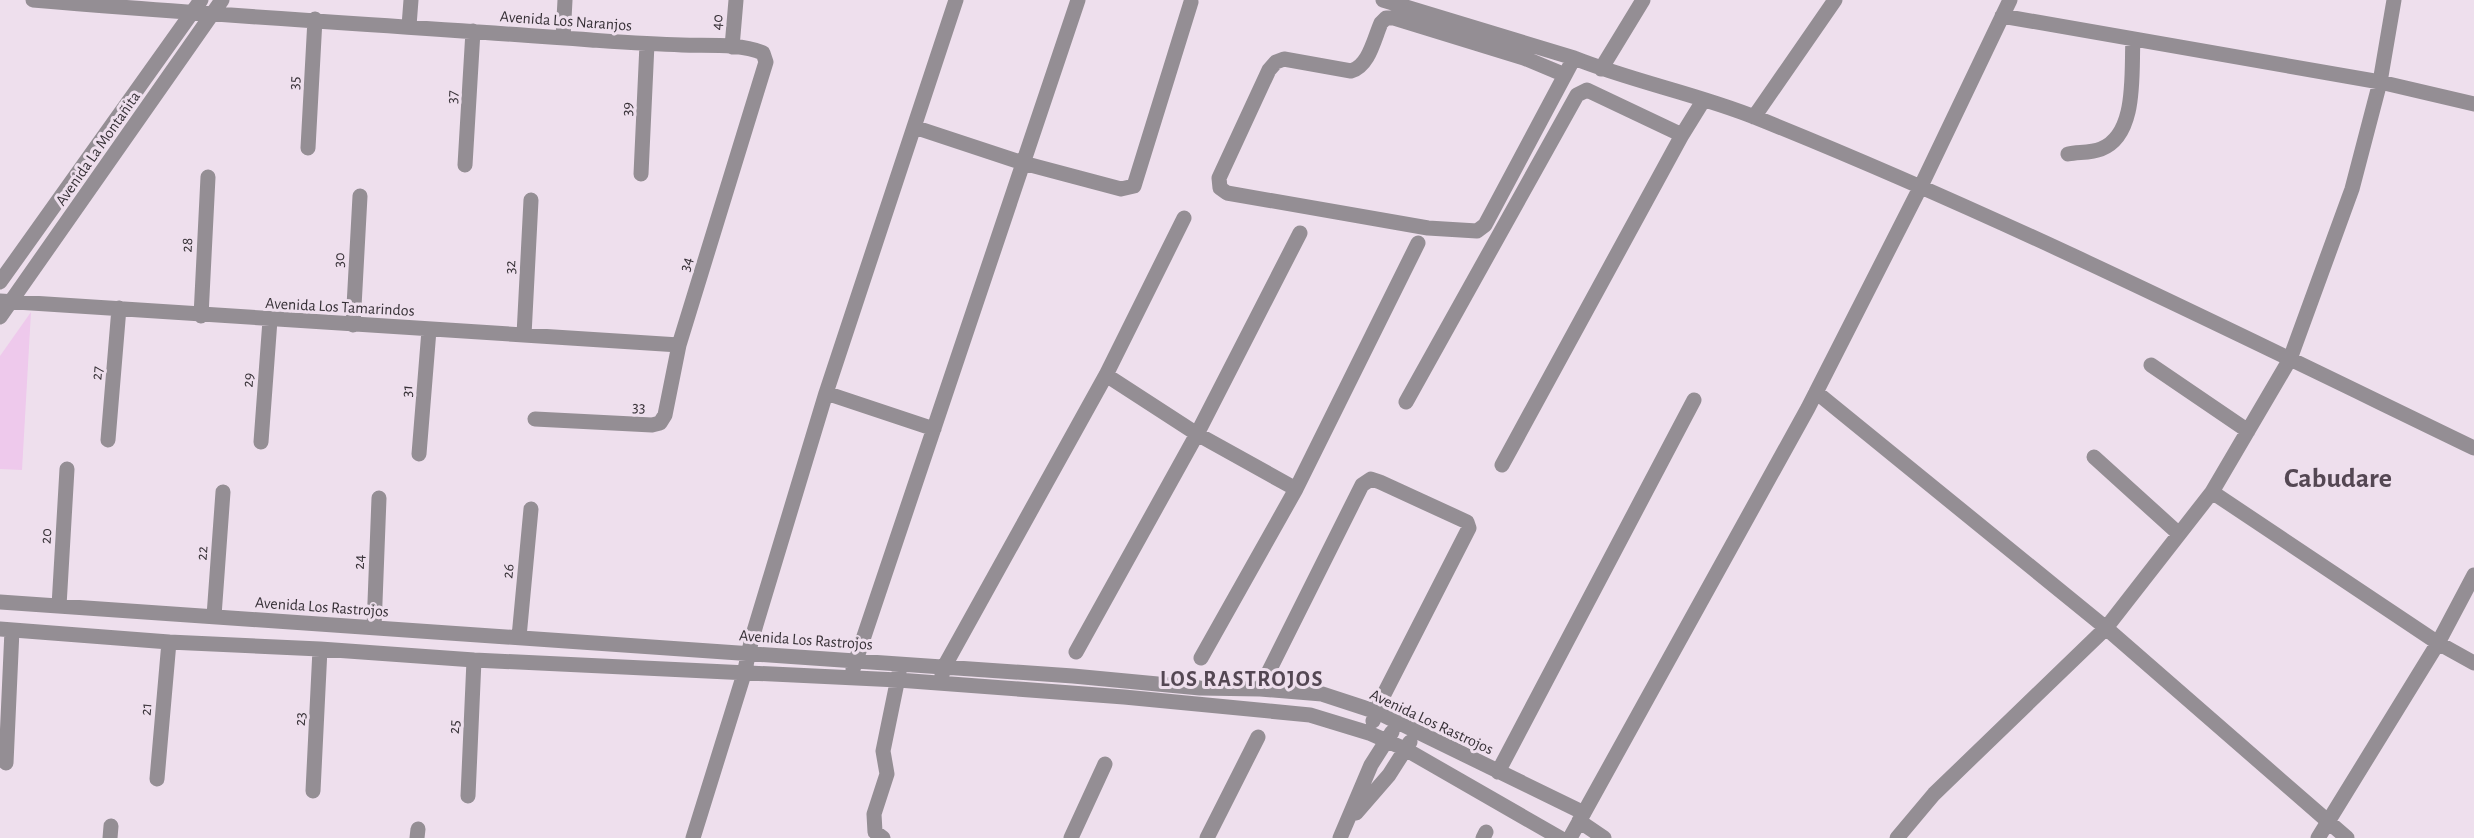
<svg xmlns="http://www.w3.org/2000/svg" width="2474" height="838" font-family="'Alegreya Sans',sans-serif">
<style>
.green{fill:#eec9ec}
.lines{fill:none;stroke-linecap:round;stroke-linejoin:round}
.minor{stroke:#948e94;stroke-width:15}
.labels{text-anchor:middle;stroke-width:6;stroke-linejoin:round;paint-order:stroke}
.street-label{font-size:16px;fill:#373137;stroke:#eedfed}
.district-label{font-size:22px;font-weight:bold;letter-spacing:1.5px;fill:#544753;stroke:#eedfed}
.town-label{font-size:28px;font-weight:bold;fill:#544753;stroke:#eedfed}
</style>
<rect width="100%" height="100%" fill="#eedfed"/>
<path class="green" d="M31 312 22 470 0 469V356Z"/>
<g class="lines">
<path class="minor" d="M33 0C219 16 405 26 591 40 622 42 652 44 682 45 708 46 739 43 763 53L766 62 679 345 665 415 660 423 652 425 535 419
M1383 0 1574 58C1634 82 1698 94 1757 118 2001 216 2238 334 2474 448
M2002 16 2380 82 2474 104
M409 26 411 0
M563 38 565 0
M732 47 736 0
M1601 69 1643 0
M1565 75 1524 58 1394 18H1386L1381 23C1374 39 1369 66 1351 71L1284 59 1276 62 1269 70 1219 178 1220 188 1227 193 1428 228 1477 231 1485 225 1565 75 1574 58
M1754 117 1835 0
M914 127 1023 163 1121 189 1134 186 1191 2
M308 148 315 19
M2068 154C2078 152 2091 153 2101 149 2138 135 2131 71 2133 39
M465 165 473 31
M641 174 647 44
M0 282 201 0
M0 301 679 345
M201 316 208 177
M0 317 222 0
M353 325 360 196
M524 335 531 200
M2151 365 2248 431
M1106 375 1197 434 1296 489
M1816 392 2106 628 2347 838
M826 393 934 429
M1406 402 1577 95 1587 90 1682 135
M108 440 119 308
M261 442 270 320
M419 454 429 330
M2094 457 2179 534
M1502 465 1682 135 1703 101
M2212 492 2438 643 2474 663
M0 602 1073 676 1200 688 1260 689 1322 694 1377 712 1584 813
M59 606 67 469
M214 616 223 492
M374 628 379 498
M0 629 169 642 320 649 474 660 898 680 1124 697 1310 715 1369 733 1405 749 1560 838
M519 637 531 509
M1076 652 1197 434 1300 233
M1201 658 1296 489 1418 243
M853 669 1078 0
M942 675 944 667 1106 375 1184 218
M1260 689 1362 485 1371 479 1380 482 1467 522 1469 528 1381 700 1373 721
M6 763 12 630
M1498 772 1694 400
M157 779 169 642
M313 791 320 649
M468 796 474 660
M1356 813 1389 775 1410 742
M1579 821 1604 838
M110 838 111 826
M417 838 418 829
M693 838 744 674 752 638 826 393 956 0
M883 838 875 832 874 814 887 774 883 751 899 673
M1071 838 1105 764
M1207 838 1258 737
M1340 838 1371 765 1392 732
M1483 838 1486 832
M1570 838 1808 408 1921 186 2010 0
M1897 838 1934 794 2106 628 2212 492 2290 359 2352 189 2380 82 2394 0
M2318 838 2438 643 2474 575"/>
</g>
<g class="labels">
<g class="street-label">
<text transform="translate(566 20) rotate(4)" y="6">Avenida Los Naranjos</text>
<text transform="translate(716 22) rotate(-85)" y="6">40</text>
<text transform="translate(293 83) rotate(-87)" y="6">35</text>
<text transform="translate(451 97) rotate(-87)" y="6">37</text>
<text transform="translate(626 109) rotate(-88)" y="6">39</text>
<text transform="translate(97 148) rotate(-55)" y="6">Avenida La Montañita</text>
<text transform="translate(186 245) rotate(-87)" y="6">28</text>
<text transform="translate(338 260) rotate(-87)" y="6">30</text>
<text transform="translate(685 264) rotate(-73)" y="6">34</text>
<text transform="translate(509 267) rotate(-87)" y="6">32</text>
<text transform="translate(340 306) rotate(3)" y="6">Avenida Los Tamarindos</text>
<text transform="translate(96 373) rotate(-85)" y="6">27</text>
<text transform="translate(247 380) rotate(-86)" y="6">29</text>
<text transform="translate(406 391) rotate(-86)" y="6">31</text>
<text transform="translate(639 406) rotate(3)" y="6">33</text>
<text transform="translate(45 536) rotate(-87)" y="6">20</text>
<text transform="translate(201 553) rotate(-86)" y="6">22</text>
<text transform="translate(358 562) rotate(-88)" y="6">24</text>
<text transform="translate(507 571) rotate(-84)" y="6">26</text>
<text transform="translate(322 606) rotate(4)" y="6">Avenida Los Rastrojos</text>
<text transform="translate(806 639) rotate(4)" y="6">Avenida Los Rastrojos</text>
<text transform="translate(145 709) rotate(-85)" y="6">21</text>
<text transform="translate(299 719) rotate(-87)" y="6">23</text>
<text transform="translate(1432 721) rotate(25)" y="6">Avenida Los Rastrojos</text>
<text transform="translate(453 727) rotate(-87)" y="6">25</text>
</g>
<g class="district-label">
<text x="1242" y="686">LOS RASTROJOS</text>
</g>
<g class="town-label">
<text x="2338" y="487">Cabudare</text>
</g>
</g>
</svg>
